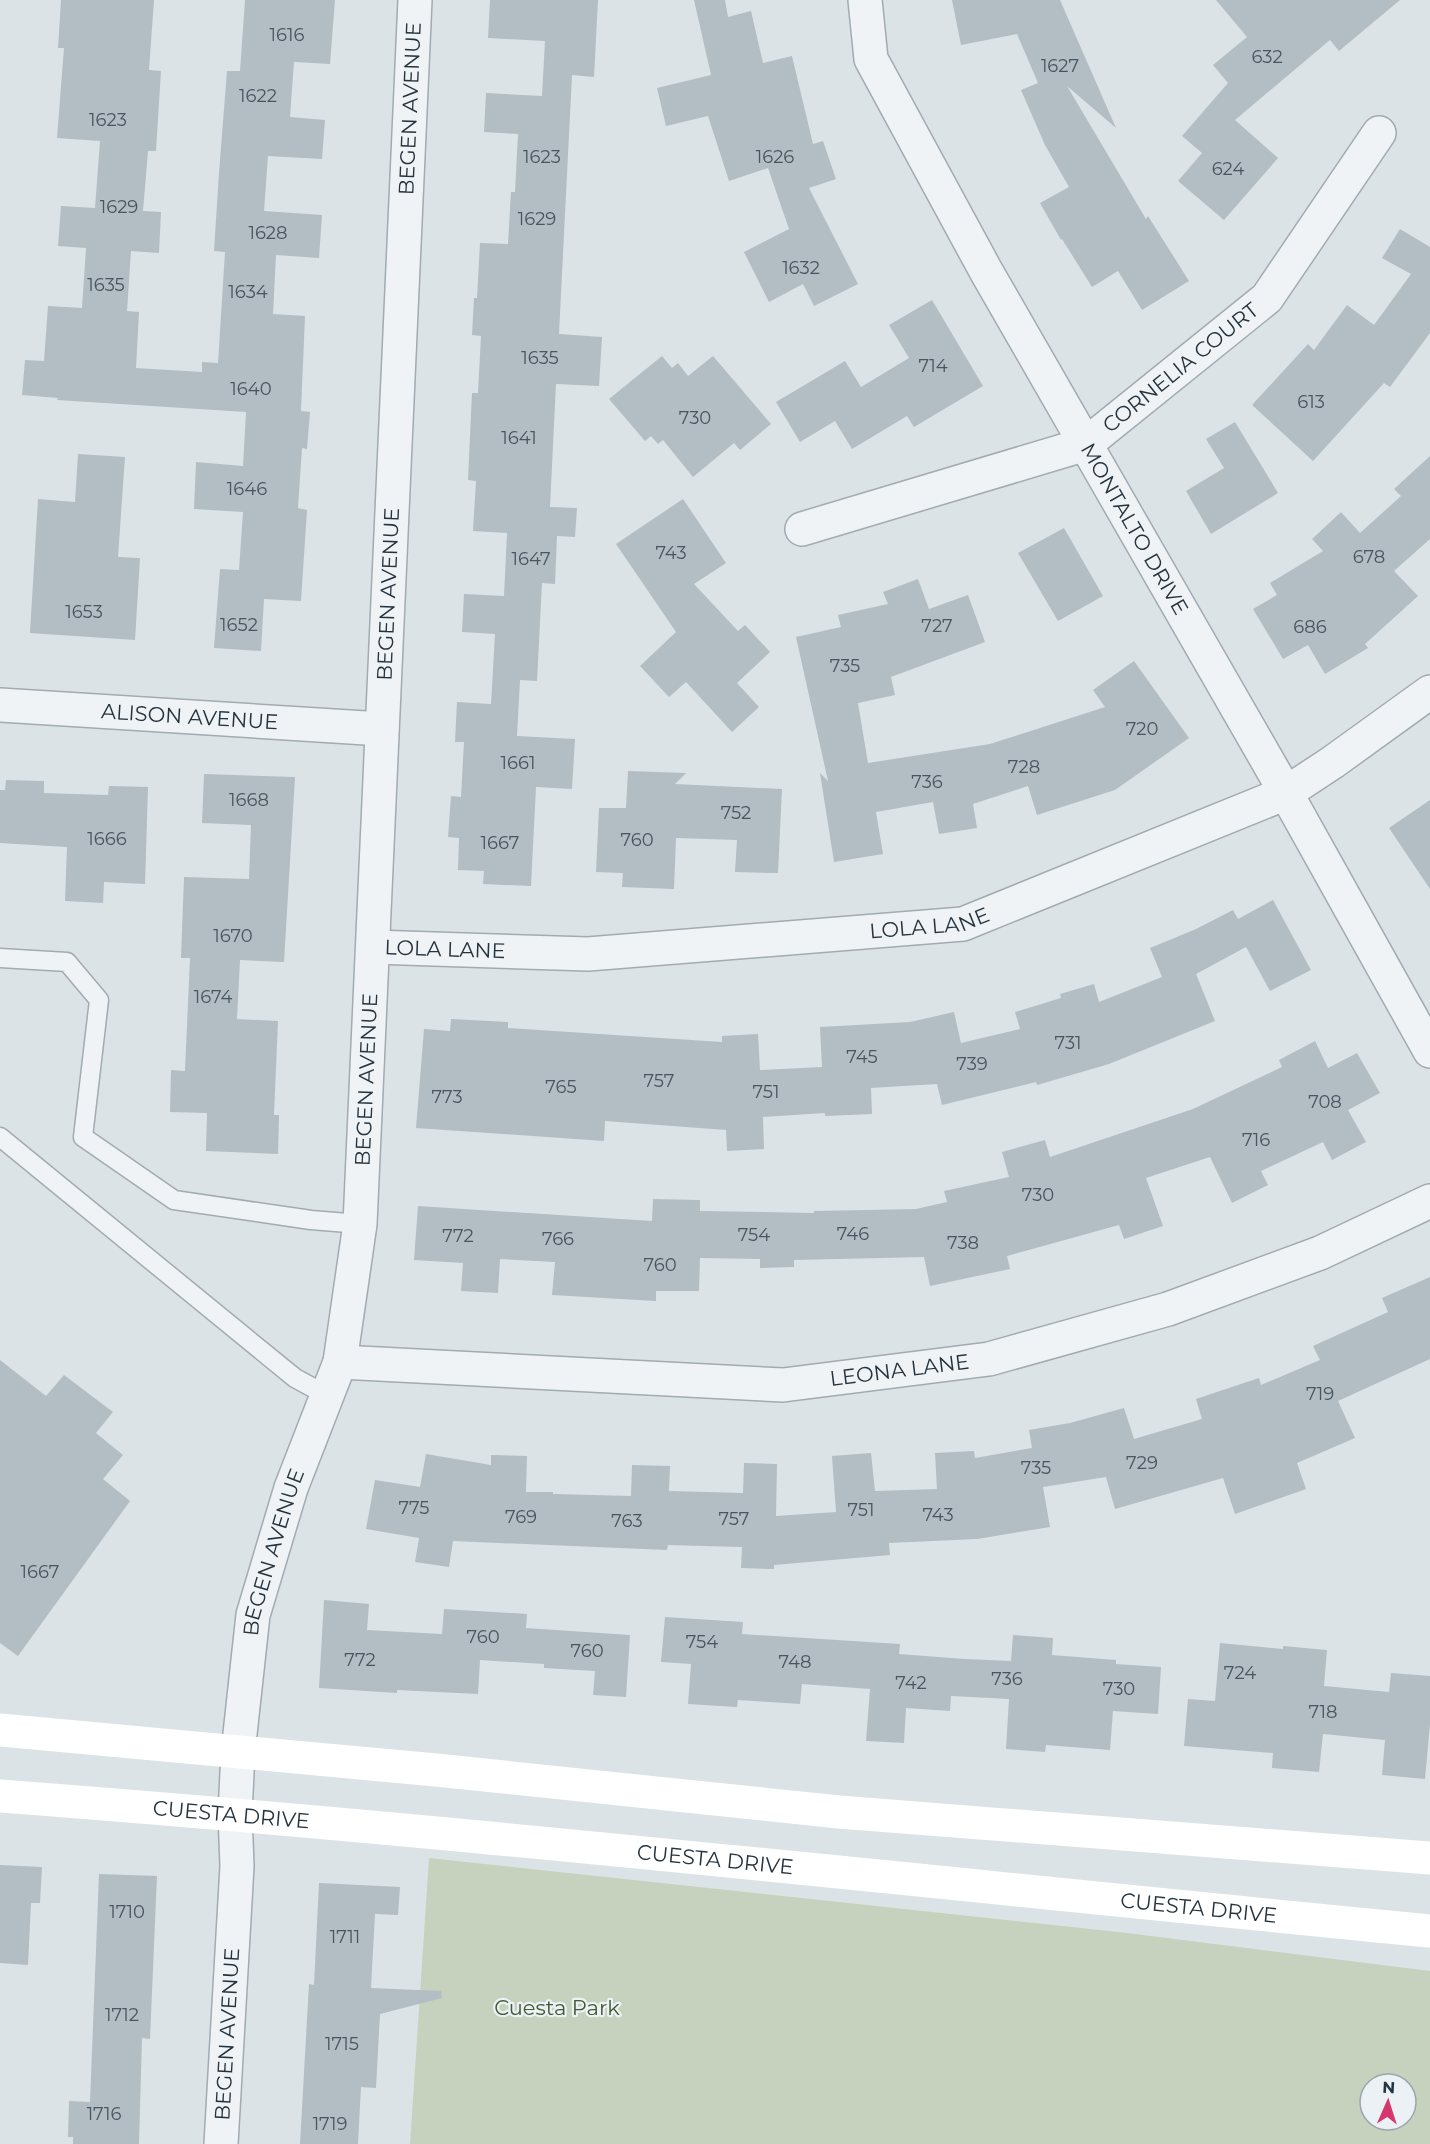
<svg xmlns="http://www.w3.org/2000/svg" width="1430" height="2144" font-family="Montserrat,sans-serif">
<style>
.green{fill:#c6d2bd;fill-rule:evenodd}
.building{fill:#b3bdc4}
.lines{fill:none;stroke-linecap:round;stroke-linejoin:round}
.lane-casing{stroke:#a1abb1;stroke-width:21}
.street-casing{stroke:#a1abb1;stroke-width:36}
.lane{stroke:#eff3f5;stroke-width:18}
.street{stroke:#eff3f5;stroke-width:33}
.secondary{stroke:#fff;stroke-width:33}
.labels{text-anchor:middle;stroke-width:4.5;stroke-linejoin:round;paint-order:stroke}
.number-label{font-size:18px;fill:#485660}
.street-label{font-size:21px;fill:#25333e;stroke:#ebf1f5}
.park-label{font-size:21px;fill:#415b32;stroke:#ebf1f5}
</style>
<rect width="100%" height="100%" fill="#dce3e7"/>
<path class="green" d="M429 1858 1127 1933 1430 1971V2144H410ZM1370 2084H1406V2120H1370Z"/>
<path class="building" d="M61 0H154L149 70 161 71 156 151H148L143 211 161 212 159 253 131 251 127 311 139 312 136 368 202 372V362L218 363 225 252 214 251 219 173 227 71H240L245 0H335L330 64 294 62 290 117 325 120 322 159 268 156 264 211 322 215 319 258 276 255 273 314 305 316 301 411 310 412 307 449 302 448 298 508 307 510 301 601 264 599 261 651 214 648 220 569 239 570 243 512 194 509 196 462 243 466 246 412 57 400 58 398 22 395 25 360 44 361 48 306 82 308 86 248 58 246 61 206 95 208 100 141 57 138 64 48H58Z
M490 0H598L594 77 572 75 559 334 602 337 599 386 556 384 550 507 577 508 575 537 557 536 555 584 542 583 537 681 520 680 517 736 575 739 572 789 536 787 531 886 483 884 484 871 458 870 459 838 448 837 451 796 461 797 464 742H455L457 702 491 704 495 634 462 632 464 594 504 596 507 533 473 531 476 481 468 480 472 393H478L481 336 472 335 474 298H477L480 243 508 244 511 192H515L518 134 484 132 486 93 542 96 545 41 488 38Z
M694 0H725L728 17 751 11 763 63 792 56 813 144 823 141 836 179 809 188 858 284 814 306 803 284 769 302 744 252 789 229 768 168 729 181 708 116 666 126 657 88 711 75Z
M952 0H1060L1116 128 1067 86 1146 219 1148 216 1189 281 1142 310 1118 271 1092 287 1062 239 1061 240 1040 203 1069 187 1045 145 1021 90 1038 83 1017 34 961 45Z
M1216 0H1400L1339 51 1330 40 1235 120 1278 158 1224 220 1178 181 1202 153 1182 136 1228 83 1213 65 1247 37Z
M1400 229 1430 247V333L1390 387 1384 383 1313 461 1252 405 1308 344 1314 350 1347 305 1374 325 1411 274 1382 258Z
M932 300 983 386 914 427 907 416 852 449 835 421 800 442 776 402 845 361 861 387 909 358 889 325Z
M662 356 672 368 678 363 688 376 713 356 771 424 740 450 734 443 693 477 663 440 658 444 651 436 645 441 609 399Z
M1235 422 1278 493 1211 534 1186 491 1224 468 1206 439Z
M78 454 125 457 118 557 140 558 135 640 30 633 38 499 75 502Z
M1430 456V539L1394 571 1418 596 1365 644 1368 648 1325 674 1308 645 1283 659 1253 609 1277 595 1270 583 1323 551 1312 539 1341 512 1360 533 1401 496 1394 489Z
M683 499 726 563 694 584 738 631 745 625 770 652 737 683 759 707 732 732 686 682 669 697 640 666 676 632 616 544Z
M1064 528 1103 596 1058 621 1018 553Z
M918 579 929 609 968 595 985 642 891 677 895 695 858 703 868 763 990 744 1105 707 1093 690 1134 661 1189 738 1115 790 1037 815 1028 786 973 804 977 828 939 834 933 802 876 812 883 854 834 862 820 773 828 781 796 637 841 627 838 615 888 604 883 592Z
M628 771 686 773 675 784 782 789 778 873 735 872 737 840 676 838 674 889 622 887 623 873 596 872 599 808H626Z
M204 774 295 777 284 962 240 960 237 1019 278 1021 274 1115H279L278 1154 206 1151 207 1113 170 1112 171 1070 185 1071 190 958H181L184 877 249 879 251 825 202 823Z
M6 780 44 781V793L108 795 109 786 148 787 145 884 104 882 103 903 65 901 67 847 0 843V790H5Z
M1430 800V889L1389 828Z
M1273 900 1311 970 1270 991 1246 947 1196 974 1215 1021 1109 1064 1037 1085 1036 1082 942 1105 937 1084 871 1088 872 1114 825 1116V1113L763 1117 764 1149 727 1151 726 1130 605 1121 604 1141 416 1128 424 1029 450 1031 451 1019 508 1022V1028L722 1042V1036L758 1034 760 1070 822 1067 820 1027 910 1022 954 1012 961 1043 1020 1029 1015 1012 1061 998 1060 994 1094 984 1099 1002 1162 977 1150 948 1196 929 1233 910 1238 919Z
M1315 1041 1328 1068 1357 1053 1380 1093 1348 1110 1366 1142 1332 1160 1323 1142 1261 1171 1268 1185 1232 1203 1210 1157 1146 1178 1163 1226 1124 1239 1119 1225 1007 1256 1010 1269 930 1286 924 1257 794 1260V1267L760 1268V1259L700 1258 699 1291H656V1301L552 1295 555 1262 500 1259 498 1293 461 1291 463 1263 414 1260 418 1206 652 1221 653 1199 700 1200V1211L814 1213V1211L916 1209 947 1202 944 1191 1009 1177 1002 1152 1045 1140 1050 1157 1193 1109 1282 1067 1279 1060Z
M1430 1277V1359L1338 1401 1355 1438 1297 1463 1306 1489 1235 1514 1223 1478 1115 1509 1106 1477 1043 1487 1050 1527 977 1539 889 1543 890 1555 774 1565V1569L741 1568 742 1547 668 1545 667 1550 453 1541 449 1567 415 1562 419 1538 366 1529 375 1480 420 1487 426 1454 491 1465V1455L527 1456 526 1492H553V1494L631 1496 632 1465 670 1466 669 1491 743 1493 744 1463 777 1464 776 1516 836 1512 832 1456 871 1453 875 1491 937 1489 935 1453 974 1451 975 1458 1032 1448 1029 1430 1070 1423 1124 1408 1134 1439 1202 1419 1196 1399 1259 1378 1261 1385 1320 1360 1313 1346 1388 1312 1382 1298Z
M0 1360 46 1396 64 1375 113 1412 96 1433 123 1455 103 1479 130 1501 18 1656 0 1643Z
M324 1600 369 1604 367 1630 442 1634 444 1609 527 1614 526 1628 630 1635 626 1697 593 1695 595 1671 544 1668V1664L480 1660 478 1694 397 1690V1693L319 1688Z
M665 1617 743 1622 742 1634 900 1644 899 1654 965 1659 1011 1661 1013 1635 1053 1638 1052 1655 1116 1660V1664L1161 1667 1158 1714 1113 1711 1110 1750 1046 1745 1045 1752 1006 1749 1009 1699 951 1696 950 1711 906 1708 904 1743 866 1741 870 1689 802 1684 800 1704 738 1700 737 1707 688 1704 691 1664 661 1662Z
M1220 1643 1283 1649V1646L1327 1650 1324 1686 1389 1692 1391 1673 1430 1676V1724L1425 1779 1382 1775 1385 1740 1323 1734 1319 1772 1272 1768 1273 1753 1184 1746 1188 1699 1215 1701Z
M0 1865 42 1867 40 1903H31L28 1965 0 1963Z
M99 1874 157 1876 150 2039 142 2038 139 2144H73V2137H68L69 2101 90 2102Z
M319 1883 400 1887 398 1915 375 1914 371 1988 441 1991 442 1998 380 2014 376 2088 361 2087 358 2144H300L309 1984 314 1985Z"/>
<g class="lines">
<g class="lane-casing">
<path id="lane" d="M0 958 67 962 99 1000 83 1137 174 1200 311 1220 360 1224
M0 1137 295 1378 328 1396"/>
</g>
<g class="street-casing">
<g id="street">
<path id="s1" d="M865 0 871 59 986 271 1286 793 1430 1051"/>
<path id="s2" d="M802 529 1086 444 1267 298 1379 133"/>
<path id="s3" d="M0 705 382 729"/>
<path id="s4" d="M373 947 588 954 963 924 1286 793 1333 762 1430 692"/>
<path id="s5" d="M340 1362 783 1385 989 1359 1168 1309 1320 1253 1430 1201"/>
<path id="s6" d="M221 2144 237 1866 235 1814 238 1752 253 1615 291 1488 340 1362 360 1224 415 0"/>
</g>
</g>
<use href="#lane" class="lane"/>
<use href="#street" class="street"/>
<g class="secondary">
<path d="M0 1730 436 1770 839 1812 1430 1858"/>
<path id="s7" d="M0 1796C477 1832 953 1885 1430 1931"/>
</g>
</g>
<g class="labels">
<g class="number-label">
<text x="287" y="41">1616</text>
<text x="1267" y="63">632</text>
<text x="1060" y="72">1627</text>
<text x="258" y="102">1622</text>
<text x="108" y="126">1623</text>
<text x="542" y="163">1623</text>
<text x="775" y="163">1626</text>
<text x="1228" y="175">624</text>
<text x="119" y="213">1629</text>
<text x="537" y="225">1629</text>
<text x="268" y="239">1628</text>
<text x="801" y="274">1632</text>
<text x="106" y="291">1635</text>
<text x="248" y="298">1634</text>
<text x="540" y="364">1635</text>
<text x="933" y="372">714</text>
<text x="251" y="395">1640</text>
<text x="1311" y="408">613</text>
<text x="695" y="424">730</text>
<text x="519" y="444">1641</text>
<text x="247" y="495">1646</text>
<text x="671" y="559">743</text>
<text x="1369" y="563">678</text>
<text x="531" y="565">1647</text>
<text x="84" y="618">1653</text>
<text x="239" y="631">1652</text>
<text x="937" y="632">727</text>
<text x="1310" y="633">686</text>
<text x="845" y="672">735</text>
<text x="1142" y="735">720</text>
<text x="518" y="769">1661</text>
<text x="1024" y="773">728</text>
<text x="927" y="788">736</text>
<text x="249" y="806">1668</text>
<text x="736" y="819">752</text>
<text x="107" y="845">1666</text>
<text x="637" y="846">760</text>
<text x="500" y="849">1667</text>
<text x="233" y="942">1670</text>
<text x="213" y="1003">1674</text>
<text x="1068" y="1049">731</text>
<text x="862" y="1063">745</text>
<text x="972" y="1070">739</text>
<text x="659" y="1087">757</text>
<text x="561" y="1093">765</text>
<text x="766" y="1098">751</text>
<text x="447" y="1103">773</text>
<text x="1325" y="1108">708</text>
<text x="1256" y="1146">716</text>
<text x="1038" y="1201">730</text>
<text x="853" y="1240">746</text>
<text x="754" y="1241">754</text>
<text x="458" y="1242">772</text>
<text x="558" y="1245">766</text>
<text x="963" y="1249">738</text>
<text x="660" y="1271">760</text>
<text x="1320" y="1400">719</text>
<text x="1142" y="1469">729</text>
<text x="1036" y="1474">735</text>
<text x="414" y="1514">775</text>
<text x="861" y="1516">751</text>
<text x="938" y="1521">743</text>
<text x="521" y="1523">769</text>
<text x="734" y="1525">757</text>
<text x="627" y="1527">763</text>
<text x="40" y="1578">1667</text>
<text x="483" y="1643">760</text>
<text x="702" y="1648">754</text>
<text x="587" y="1657">760</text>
<text x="360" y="1666">772</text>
<text x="795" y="1668">748</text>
<text x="1240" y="1679">724</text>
<text x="1007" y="1685">736</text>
<text x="911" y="1689">742</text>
<text x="1119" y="1695">730</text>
<text x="1323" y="1718">718</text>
<text x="127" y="1918">1710</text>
<text x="345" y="1943">1711</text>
<text x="122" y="2021">1712</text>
<text x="342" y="2050">1715</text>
<text x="104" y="2120">1716</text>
<text x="330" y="2130">1719</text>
</g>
<g class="street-label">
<text dy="7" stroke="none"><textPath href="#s6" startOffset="2054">BEGEN AVENUE</textPath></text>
<text dy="7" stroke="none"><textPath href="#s2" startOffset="418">CORNELIA COURT</textPath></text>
<text dy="7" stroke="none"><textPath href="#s1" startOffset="598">MONTALTO DRIVE</textPath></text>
<text dy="7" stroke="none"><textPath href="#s6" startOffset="1568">BEGEN AVENUE</textPath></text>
<text dy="7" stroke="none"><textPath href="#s3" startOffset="190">ALISON AVENUE</textPath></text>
<text dy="7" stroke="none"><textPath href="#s4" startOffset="558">LOLA LANE</textPath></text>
<text dy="7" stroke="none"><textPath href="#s4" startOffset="72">LOLA LANE</textPath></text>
<text dy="7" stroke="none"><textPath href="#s6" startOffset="1082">BEGEN AVENUE</textPath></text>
<text dy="7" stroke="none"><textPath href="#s5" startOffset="561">LEONA LANE</textPath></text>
<text dy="7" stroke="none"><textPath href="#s6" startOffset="596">BEGEN AVENUE</textPath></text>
<text dy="7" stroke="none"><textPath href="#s7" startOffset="232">CUESTA DRIVE</textPath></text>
<text dy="7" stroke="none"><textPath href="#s7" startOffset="718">CUESTA DRIVE</textPath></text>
<text dy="7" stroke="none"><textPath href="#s7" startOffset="1204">CUESTA DRIVE</textPath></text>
<text dy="7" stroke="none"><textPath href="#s6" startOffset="110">BEGEN AVENUE</textPath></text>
</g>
<g class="park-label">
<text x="557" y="2015">Cuesta Park</text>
</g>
</g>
<g transform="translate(1388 2102) rotate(3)"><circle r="28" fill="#ebf1f5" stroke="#9ca5ac" stroke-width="1.5"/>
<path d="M0-4.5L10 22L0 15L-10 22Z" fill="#d6386e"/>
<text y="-9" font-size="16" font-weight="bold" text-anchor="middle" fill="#25333e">N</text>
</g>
</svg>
